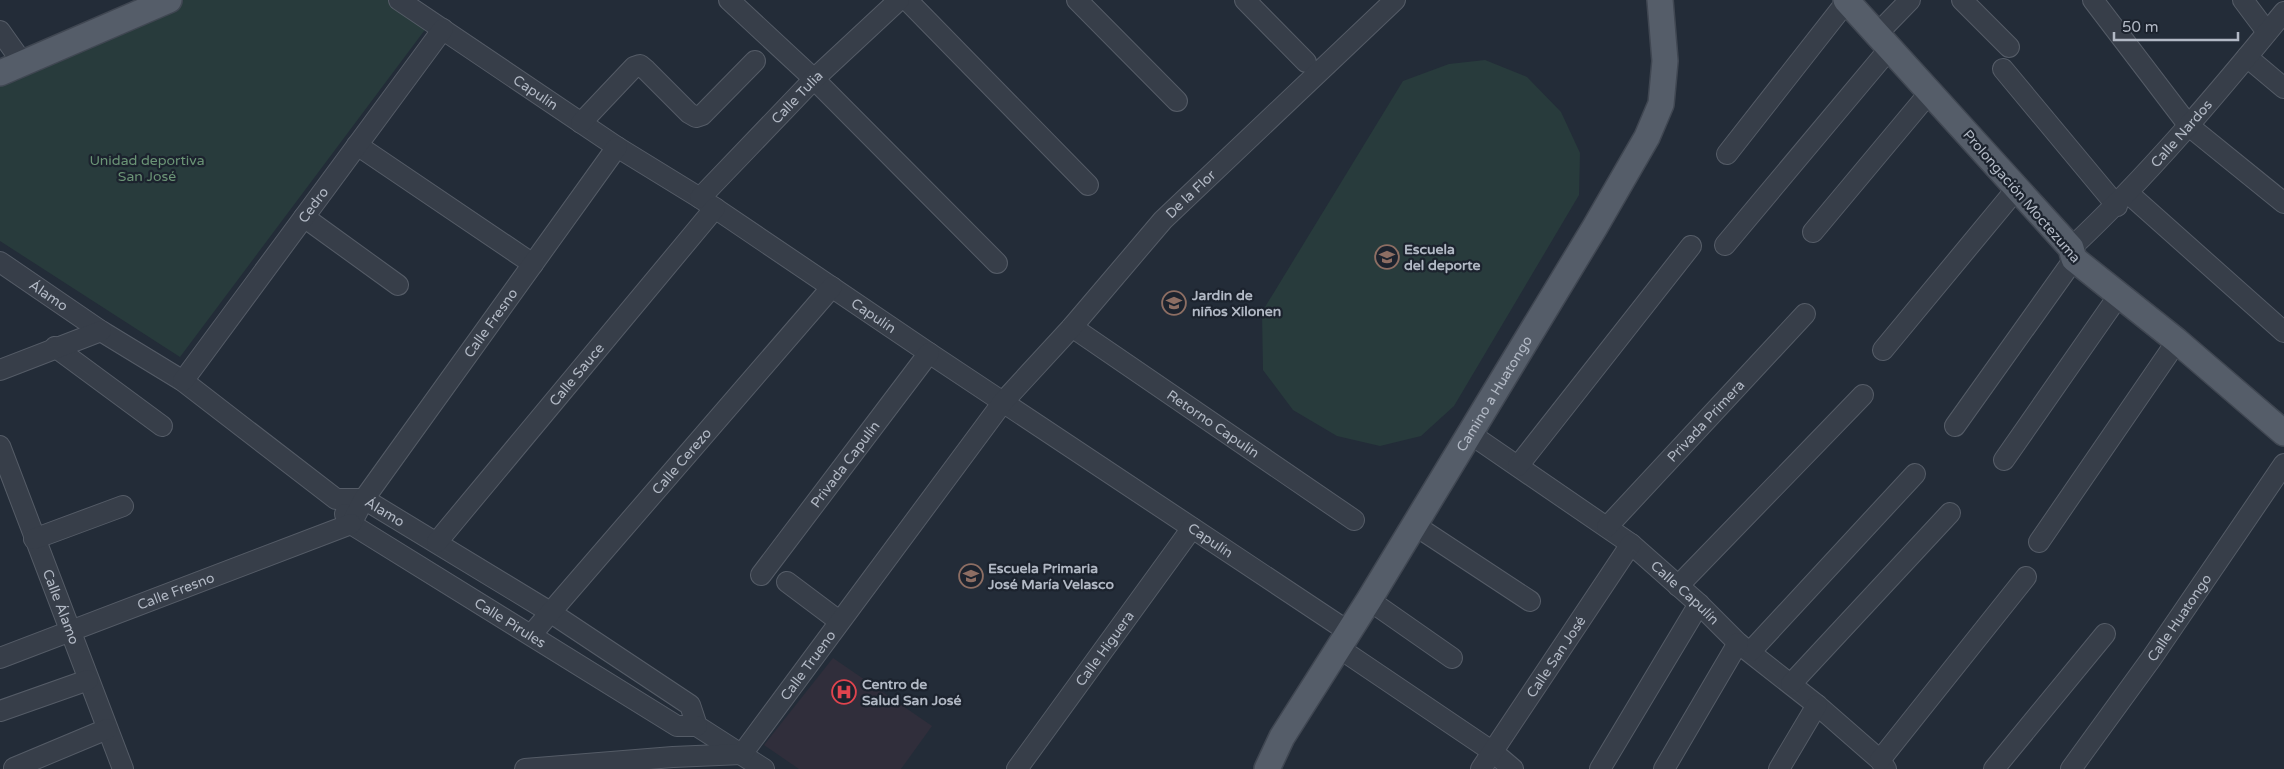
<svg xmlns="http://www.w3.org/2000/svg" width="2284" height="769" font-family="'Varela Round',sans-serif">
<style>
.medical{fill:#302e3b}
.green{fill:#283b3c}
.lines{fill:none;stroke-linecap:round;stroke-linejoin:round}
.minor-casing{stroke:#555c67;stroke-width:22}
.major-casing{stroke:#404752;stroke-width:28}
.minor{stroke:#373e49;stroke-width:20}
.major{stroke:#555d69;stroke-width:25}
.labels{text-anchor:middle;stroke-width:4.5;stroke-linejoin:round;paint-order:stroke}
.street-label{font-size:14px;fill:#b2b9c5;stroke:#1c232e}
.park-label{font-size:14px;fill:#6b9476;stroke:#1c232e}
.poi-label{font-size:14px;font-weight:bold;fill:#b2b9c5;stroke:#1c232e;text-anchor:start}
</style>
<rect width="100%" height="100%" fill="#232c38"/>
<path class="medical" d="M833 658 932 726 901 769H799L764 745Z"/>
<path class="green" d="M173 0H388L427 27 180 357 0 241V85Z
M1485 60 1527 77 1561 112 1580 153 1579 195 1454 406 1421 436 1380 446 1337 436 1293 410 1263 370 1262 312 1403 81 1449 64Z"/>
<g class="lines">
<g class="minor-casing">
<g id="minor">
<path id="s1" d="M399 0 617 147 700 198 929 353 1349 632"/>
<path d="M729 0 814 79 997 263"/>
<path d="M907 0 1088 185"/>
<path d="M1077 0 1177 101"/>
<path d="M1245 0 1306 62"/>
<path d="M1962 0 2009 47"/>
<path d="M2093 0 2189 126 2284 203"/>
<path d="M2243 0 2267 32"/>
<path d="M0 31 22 62"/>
<path d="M1877 34 1910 0"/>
<path d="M2247 57 2284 88"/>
<path d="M2003 69 2117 206"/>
<path d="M581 123 634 67 640 65 646 70 689 113 696 117 702 115 755 61"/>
<path d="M357 145 533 264"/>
<path d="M1727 154 1847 1"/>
<path d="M2128 193 2284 332"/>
<path id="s2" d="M700 198 814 79 899 0"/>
<path d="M304 217 398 285"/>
<path d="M1813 232 1930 92"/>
<path d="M1725 245 1890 48"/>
<path id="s3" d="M2071 248C2148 176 2217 94 2284 12"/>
<path id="s4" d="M0 262 101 331 183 381 336 499H364L550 612 690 705 697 726 764 769"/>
<path id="s5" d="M1072 327 1354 520"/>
<path d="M55 347 162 426"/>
<path d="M1883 350 2018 187"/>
<path d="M0 370 101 331"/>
<path id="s6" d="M183 381 443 29"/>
<path d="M1955 426 2074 259"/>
<path id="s7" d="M1469 433 1631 544 1699 604 1738 643 1817 705 1880 760 1886 769"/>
<path id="s8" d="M0 446 123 769"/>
<path d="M2004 460 2119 295"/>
<path d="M1518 466 1691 246"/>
<path id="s9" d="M345 514 351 524 677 726H697"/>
<path id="s10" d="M351 524 364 499 617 147"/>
<path d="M1413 524 1530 601"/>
<path id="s11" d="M1607 527 1805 314"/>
<path d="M34 539 123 506"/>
<path id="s12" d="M437 542 715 208"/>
<path d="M2039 542 2177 341"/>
<path id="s13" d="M761 575 929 353"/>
<path d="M787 582 839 621"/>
<path d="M1678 586 1863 395"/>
<path d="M1369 600 1452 658"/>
<path id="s14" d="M531 635 832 287"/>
<path d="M1339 648 1493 752 1513 769"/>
<path d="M1751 651 1915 474"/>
<path id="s15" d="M0 658 351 524"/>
<path d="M1791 684 1950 513"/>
<path d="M0 711 88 680"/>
<path d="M1880 760 2026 577"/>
<path d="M14 768 107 729"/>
<path id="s16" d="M525 769 673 757 742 754 1003 402 1072 327 1163 220 1395 0"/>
<path id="s17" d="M1017 769 1192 528"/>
<path id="s18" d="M1481 769 1631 544"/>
<path d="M1600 769 1699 604"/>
<path d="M1664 769 1738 643"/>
<path d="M1779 769 1817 705"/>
<path d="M1994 769 2105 634"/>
<path id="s19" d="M2071 769 2151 659 2284 464"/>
</g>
</g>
<g class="major-casing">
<g id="major">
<path d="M1846 0 2071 248 2074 259 2177 341 2284 433"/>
<path d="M0 73 169 0"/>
<path id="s20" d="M1267 769 1282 737 1369 600 1595 227 1647 137 1661 104 1665 61 1660 0"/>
</g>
</g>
<use href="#minor" class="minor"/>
<use href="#major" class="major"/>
</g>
<defs>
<g id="school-ring" transform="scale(1.25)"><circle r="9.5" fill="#1c232e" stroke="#8d6e63" stroke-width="1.5"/><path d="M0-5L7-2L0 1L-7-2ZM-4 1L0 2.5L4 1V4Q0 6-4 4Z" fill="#8d6e63"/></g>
<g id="hospital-ring" transform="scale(1.25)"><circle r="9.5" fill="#1c232e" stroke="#e0444e" stroke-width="1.5"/><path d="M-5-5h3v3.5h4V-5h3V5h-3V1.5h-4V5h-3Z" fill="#e0444e"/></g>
</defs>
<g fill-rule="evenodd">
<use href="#school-ring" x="1387" y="257"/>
<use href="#school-ring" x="1174" y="303"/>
<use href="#school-ring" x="971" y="576"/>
<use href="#hospital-ring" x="844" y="692"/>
</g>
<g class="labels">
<g class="street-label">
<text dy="5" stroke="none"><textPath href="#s1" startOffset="165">Capulín</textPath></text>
<text dy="5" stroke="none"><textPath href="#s2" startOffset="140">Calle Tulia</textPath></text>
<text dy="5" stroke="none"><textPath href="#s3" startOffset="159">Calle Nardos</textPath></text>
<text dy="5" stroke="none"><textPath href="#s16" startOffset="936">De la Flor</textPath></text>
<text transform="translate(2022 196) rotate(49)" y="5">Prolongación Moctezuma</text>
<text dy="5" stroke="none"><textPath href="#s6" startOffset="219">Cedro</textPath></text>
<text dy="5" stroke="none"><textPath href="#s4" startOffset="59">Álamo</textPath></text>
<text dy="5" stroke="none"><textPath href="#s1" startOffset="570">Capulín</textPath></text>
<text dy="5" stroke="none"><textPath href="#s10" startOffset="245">Calle Fresno</textPath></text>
<text dy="5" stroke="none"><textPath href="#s12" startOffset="218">Calle Sauce</textPath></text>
<text dy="5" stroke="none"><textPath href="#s20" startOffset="439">Camino a Huatongo</textPath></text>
<text dy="5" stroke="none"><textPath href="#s11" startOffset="145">Privada Primera</textPath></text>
<text dy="5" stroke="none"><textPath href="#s5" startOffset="171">Retorno Capulín</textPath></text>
<text dy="5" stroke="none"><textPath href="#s14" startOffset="230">Calle Cerezo</textPath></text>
<text dy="5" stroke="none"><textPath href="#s13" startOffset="139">Privada Capulín</textPath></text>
<text dy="5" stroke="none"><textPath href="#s4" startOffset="464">Álamo</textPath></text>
<text dy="5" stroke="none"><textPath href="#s1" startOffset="975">Capulín</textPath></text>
<text dy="5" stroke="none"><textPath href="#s15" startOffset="188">Calle Fresno</textPath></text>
<text dy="5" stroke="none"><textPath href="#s7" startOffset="269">Calle Capulín</textPath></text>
<text dy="5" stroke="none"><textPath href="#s8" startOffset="172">Calle Álamo</textPath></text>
<text dy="5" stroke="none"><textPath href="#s19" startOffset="186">Calle Huatongo</textPath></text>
<text dy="5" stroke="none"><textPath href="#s9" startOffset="199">Calle Pirules</textPath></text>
<text dy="5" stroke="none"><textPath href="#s17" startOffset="149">Calle Higuera</textPath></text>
<text dy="5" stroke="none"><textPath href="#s18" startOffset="135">Calle San José</textPath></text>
<text dy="5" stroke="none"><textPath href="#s16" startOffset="328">Calle Trueno</textPath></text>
</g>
<g class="park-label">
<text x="147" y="165">Unidad deportiva<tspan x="147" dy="16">San José</tspan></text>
</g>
<g class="poi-label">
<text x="1404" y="254">Escuela<tspan x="1404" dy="16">del deporte</tspan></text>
<text x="1192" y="300">Jardin de<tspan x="1192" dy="16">niños Xilonen</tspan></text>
<text x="988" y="573">Escuela Primaria<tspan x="988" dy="16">José María Velasco</tspan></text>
<text x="862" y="689">Centro de<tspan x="862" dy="16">Salud San José</tspan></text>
</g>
</g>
<path d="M2114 32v8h124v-8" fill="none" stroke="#b2b9c5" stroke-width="2.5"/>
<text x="2122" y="32" font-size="15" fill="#b2b9c5" stroke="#1c232e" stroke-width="4" paint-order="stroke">50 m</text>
</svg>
